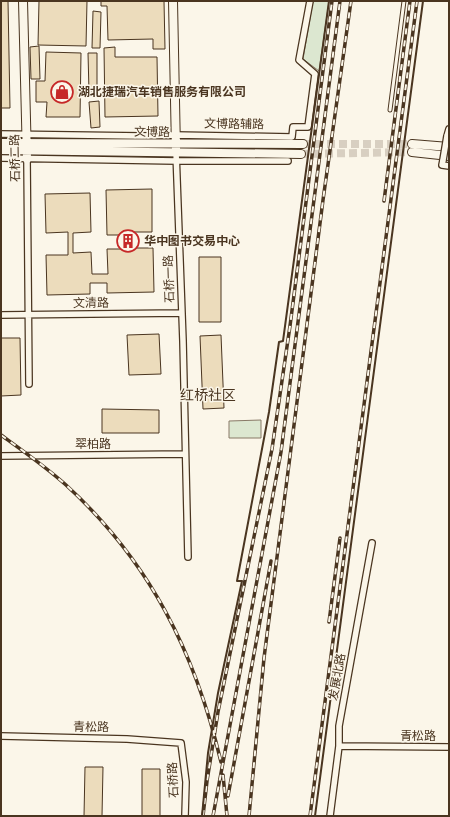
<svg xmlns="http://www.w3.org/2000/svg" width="450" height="817" font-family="Signika,'Noto Sans SC',sans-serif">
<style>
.green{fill:#dce7d0;stroke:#887966}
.building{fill:#ecdcbc;stroke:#4a3520}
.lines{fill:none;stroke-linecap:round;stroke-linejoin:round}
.secondary-tunnel{stroke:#d8cfc1;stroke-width:8;stroke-dasharray:8 4;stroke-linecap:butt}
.lane-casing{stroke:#4a3520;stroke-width:5}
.street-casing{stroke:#4a3520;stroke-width:8}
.secondary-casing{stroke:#4a3520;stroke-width:10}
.lane{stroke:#fbf6e9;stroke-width:3}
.street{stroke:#fbf6e9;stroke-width:5.5}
.secondary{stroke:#fbf6e9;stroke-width:8}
.rail-casing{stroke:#4a3520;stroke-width:3.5}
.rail{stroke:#fbf6e9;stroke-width:2;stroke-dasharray:6;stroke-linecap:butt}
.street-bridge-casing{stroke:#4a3520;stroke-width:8;stroke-linecap:butt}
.street-bridge{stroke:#fbf6e9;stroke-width:5.5}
.wall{stroke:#4a3520;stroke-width:2}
.labels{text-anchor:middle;stroke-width:3;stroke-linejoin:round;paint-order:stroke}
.poi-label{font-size:12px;font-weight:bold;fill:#4a3520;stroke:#fbf6e9;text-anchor:start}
.street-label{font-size:12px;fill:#4a3520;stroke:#fbf6e9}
.quarter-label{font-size:14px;fill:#4a3520;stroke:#fbf6e9}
</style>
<rect width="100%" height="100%" fill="#fbf6e9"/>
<path class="green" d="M313 1H329L319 71 303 59Z
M261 420V438H229V421Z"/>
<path class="building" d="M1 1H8L10 108H1Z
M39 1H87L86 46 38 45Z
M101 1H164L165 49H153V39L108 40 107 6H101Z
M93 11 101 12 100 48H92Z
M39 46 40 79H31L30 47Z
M115 47V57H157L158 116 105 117 104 48Z
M46 52 81 53 80 117H46L47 102H36V81H45Z
M88 53H97V91L89 92Z
M99 101 100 127 91 128 89 102Z
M152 189V232H134V248H153L154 292 107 293V283H90V294L47 295 46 255H68V232L46 233 45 194 90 193 91 232 73 233V253L91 252 92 274H108L107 249H122V235H107L106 190Z
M199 257H221V322H199Z
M159 334 161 374 129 375 127 335Z
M221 335 224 408 203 409 200 336Z
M1 338H20L21 395 1 396Z
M102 409 159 410V433H102Z
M85 767H103L102 816H84Z
M142 769H160V816H142Z"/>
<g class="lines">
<path class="secondary-tunnel" d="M303 144H412
M301 154 412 152"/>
<g class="lane-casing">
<path id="lane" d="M390 110 404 1"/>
</g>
<g class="street-casing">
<path id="street" d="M449 129 447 136 449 137
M1 134 142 136 175 135 292 137 293 127H308L315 74 299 60 310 1
M176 152 183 341 188 557
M1 158 176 161H288
M27 159 29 384
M443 160 442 165 449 166
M1 315 182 313
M1 456 185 454
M1 736 127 739 181 743 186 782 185 816
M339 746 449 747
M330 816 339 746V726L372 543"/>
</g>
<g class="secondary-casing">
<path id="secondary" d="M23 1 27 159
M173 1 176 150
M1 143 303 144
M412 144 449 147
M1 150 301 154
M412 152 449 156"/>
</g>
<use href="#lane" class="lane"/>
<use href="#street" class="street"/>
<use href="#secondary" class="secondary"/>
<g class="rail-casing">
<path id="rail" d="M384 201 410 1
M1 435C23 451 46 467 66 485 150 562 195 652 221 762
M329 622 340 538
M223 775 227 816
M228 796 271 561
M203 816 207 781 218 712 272 449 290 326 332 1
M213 816 281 452 340 1
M249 816 264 658 323 200 351 1
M310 816 417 1"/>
</g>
<use href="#rail" class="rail"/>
<g class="street-bridge-casing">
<path id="street-bridge" d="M443 160 447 136"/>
</g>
<use href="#street-bridge" class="street-bridge"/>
<path class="wall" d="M202 816 208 753 218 693 242 581H237L269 412 279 342 283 341 329 1
M315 816 423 1"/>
</g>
<defs>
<g id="shop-ring" transform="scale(1.15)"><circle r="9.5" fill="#fbf6e9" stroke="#c62828" stroke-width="1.5"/><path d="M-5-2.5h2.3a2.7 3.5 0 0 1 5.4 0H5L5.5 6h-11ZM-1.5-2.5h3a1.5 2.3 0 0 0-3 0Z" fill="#c62828"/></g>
<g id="building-ring" transform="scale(1.15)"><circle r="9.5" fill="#fbf6e9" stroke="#c62828" stroke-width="1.5"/><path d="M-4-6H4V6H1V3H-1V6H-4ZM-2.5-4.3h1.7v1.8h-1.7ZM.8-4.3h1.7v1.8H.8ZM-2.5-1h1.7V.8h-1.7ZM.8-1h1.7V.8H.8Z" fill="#c62828"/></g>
</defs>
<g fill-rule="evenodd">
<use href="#shop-ring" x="62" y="92"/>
<use href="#building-ring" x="128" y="241"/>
</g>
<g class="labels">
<g class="poi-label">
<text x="78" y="96">湖北捷瑞汽车销售服务有限公司</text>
<text x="144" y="245">华中图书交易中心</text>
</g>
<g class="street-label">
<text transform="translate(234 124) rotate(1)" y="4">文博路辅路</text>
<text transform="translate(152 132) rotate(1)" y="4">文博路</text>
<text transform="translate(15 158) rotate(-91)" y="4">石桥二路</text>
<text transform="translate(169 279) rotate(-92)" y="4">石桥一路</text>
<text transform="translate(91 303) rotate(-1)" y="4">文清路</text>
<text x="93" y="448">翠柏路</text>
<text transform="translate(337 677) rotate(-80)" y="4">发展北路</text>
<text transform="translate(91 727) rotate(1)" y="4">青松路</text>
<text x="418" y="740">青松路</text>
<text transform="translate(173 780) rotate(-93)" y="4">石桥路</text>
</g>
<g class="quarter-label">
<text x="208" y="400">红桥社区</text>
</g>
</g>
<rect width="450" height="817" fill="none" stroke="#4a3520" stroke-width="4"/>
</svg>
